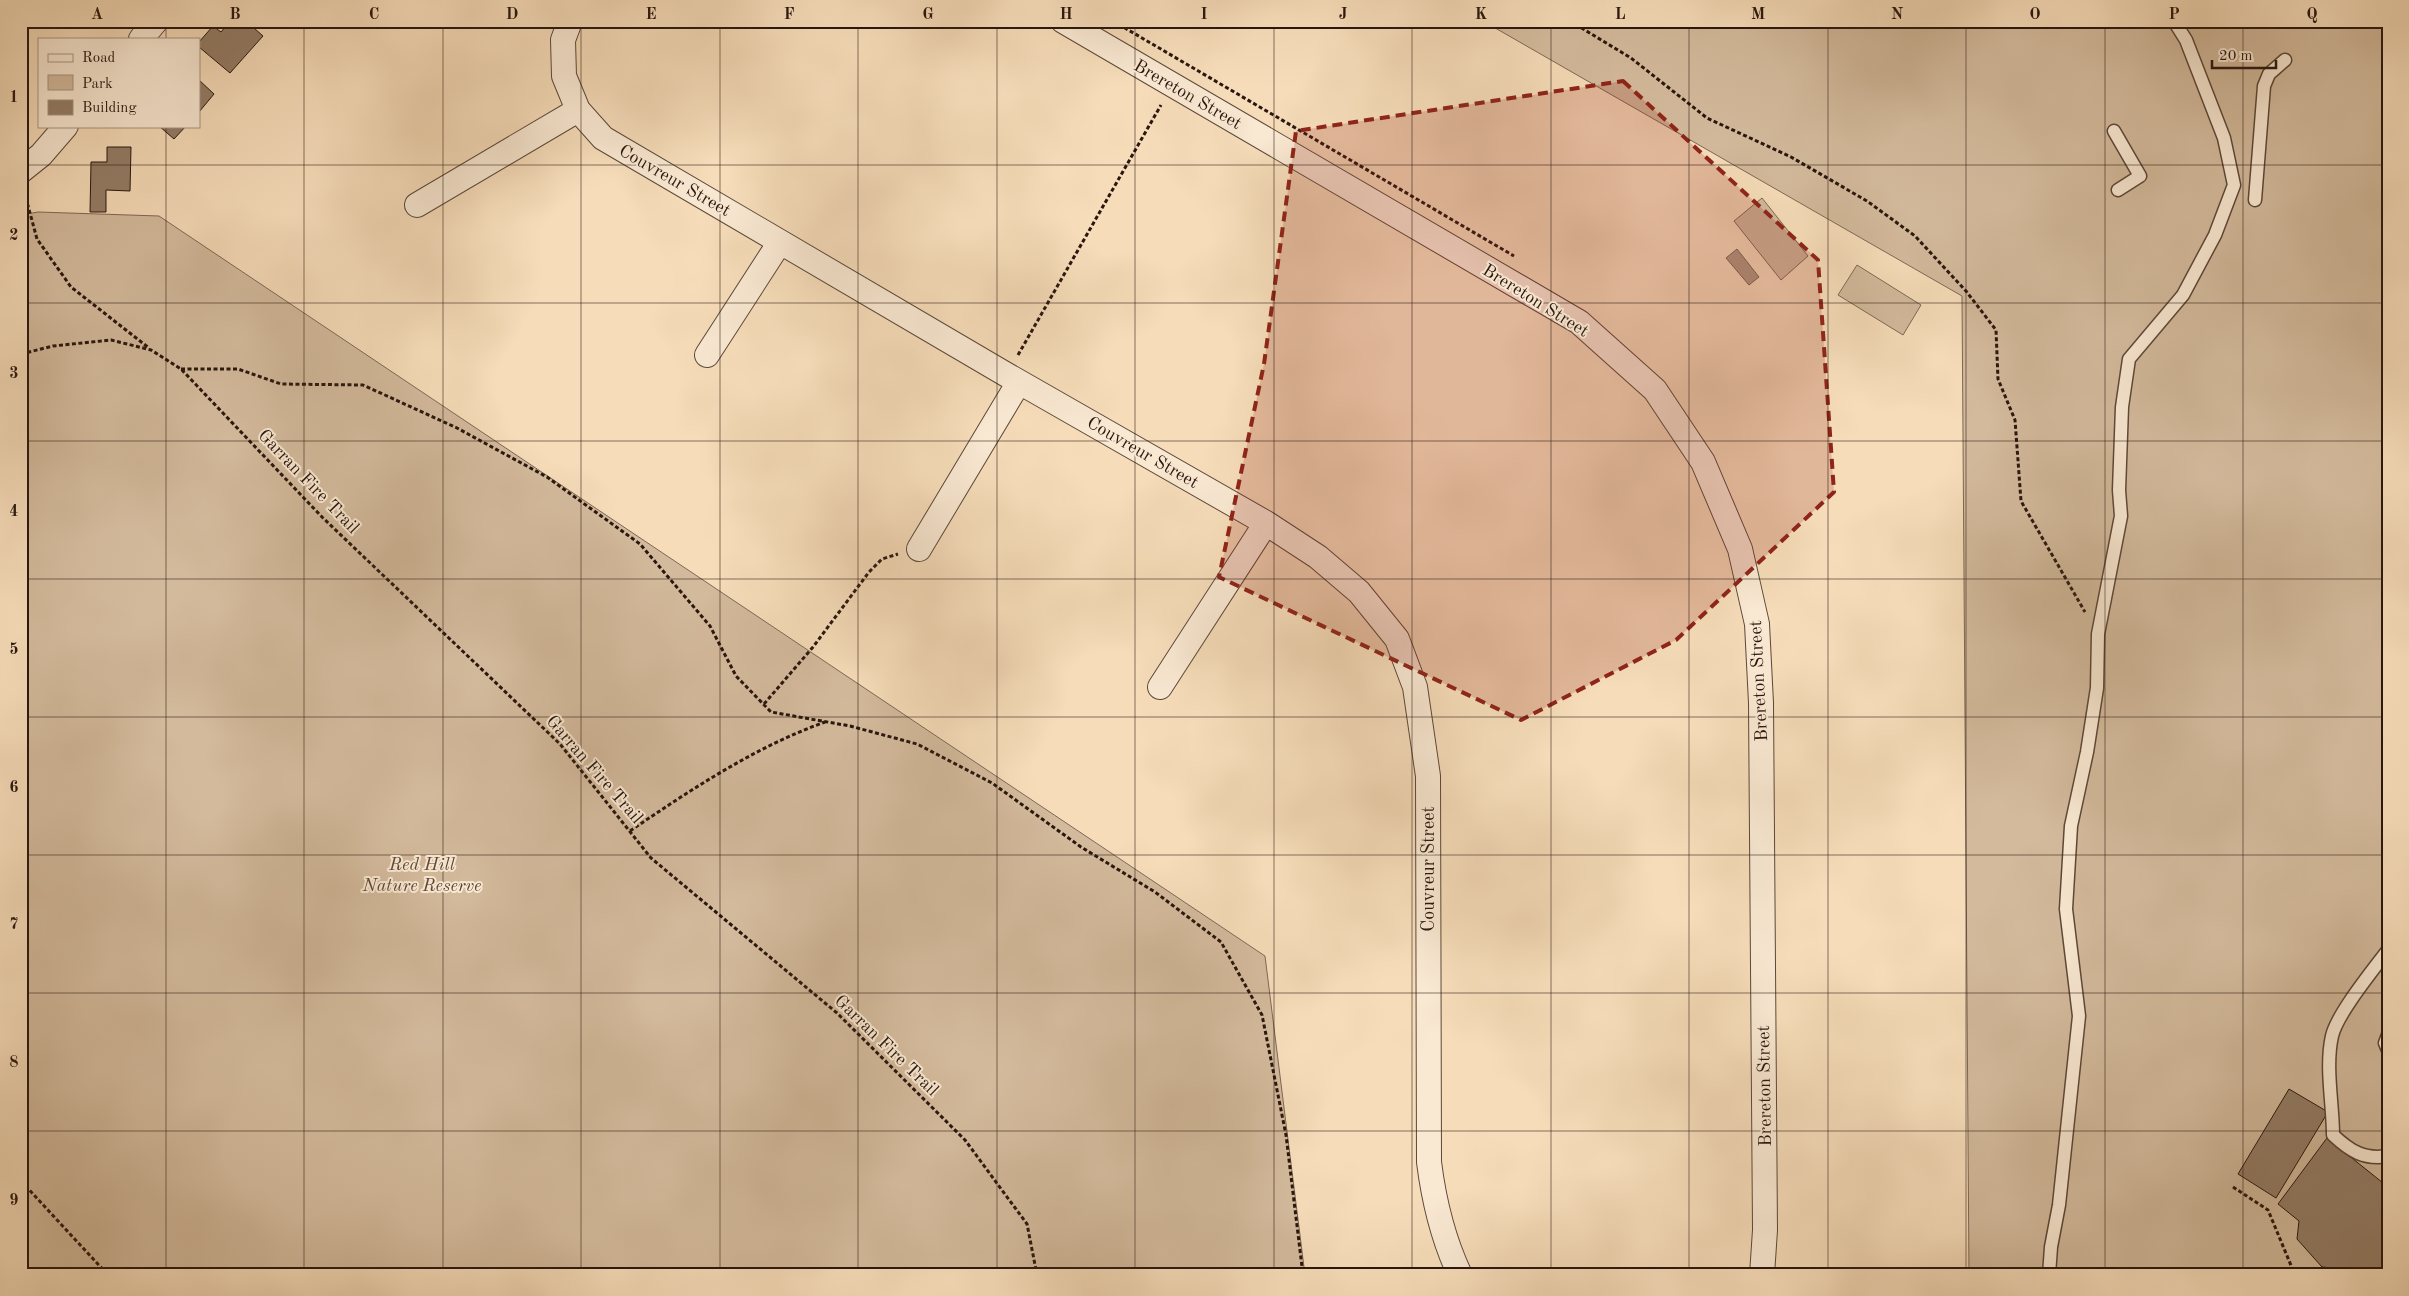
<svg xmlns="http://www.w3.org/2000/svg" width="2409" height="1296" font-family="'Old Standard TT',serif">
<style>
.green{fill:#d3ba9c;stroke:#7e6855}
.water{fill:#b0997f;stroke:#7a6552}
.building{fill:#947d67;stroke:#29160e}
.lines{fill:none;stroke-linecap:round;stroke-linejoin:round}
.lane-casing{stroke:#5c4839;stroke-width:15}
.street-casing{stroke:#5c4839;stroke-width:26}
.path{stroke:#29160e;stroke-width:3;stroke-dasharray:4 2.5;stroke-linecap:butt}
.lane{stroke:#f9e8d2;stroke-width:12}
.street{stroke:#f9e8d2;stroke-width:24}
.marked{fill:#8f2418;fill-opacity:0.2;stroke:#8f2418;stroke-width:4;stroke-dasharray:10 6;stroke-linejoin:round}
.grid{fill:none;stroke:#29160e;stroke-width:1;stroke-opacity:0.55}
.labels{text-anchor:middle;stroke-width:4;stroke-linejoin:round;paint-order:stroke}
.street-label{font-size:18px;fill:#29160e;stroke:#f9e8d2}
.park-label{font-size:18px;font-style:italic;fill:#5c4739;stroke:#f9e8d2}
.neatline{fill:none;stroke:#29160e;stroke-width:2}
.grid-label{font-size:16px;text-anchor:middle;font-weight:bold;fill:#29160e}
</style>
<rect width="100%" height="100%" fill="#f6dcb9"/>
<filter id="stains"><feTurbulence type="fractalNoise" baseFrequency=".004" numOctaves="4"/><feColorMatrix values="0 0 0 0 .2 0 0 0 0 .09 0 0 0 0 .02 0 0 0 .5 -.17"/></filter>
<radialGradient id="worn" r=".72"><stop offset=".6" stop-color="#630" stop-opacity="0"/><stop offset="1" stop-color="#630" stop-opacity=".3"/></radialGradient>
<path class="green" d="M1483 21H2388V1275H1969L1962 296Z
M1762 198 1808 256 1781 280 1734 221Z
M38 212 159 216 1265 956 1305 1275H21V215Z
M1857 265 1921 305 1903 335 1838 295Z"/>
<path class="water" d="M1737 249 1759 277 1749 285 1726 258Z"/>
<path class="building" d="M230 21H246L263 36 230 73 199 47V42L213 26 221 32Z
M199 80 214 94 199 112Z
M159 126H186L174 139Z
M107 147H131L130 191 106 190V212H90L91 162H107Z
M2289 1089 2328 1112 2276 1198 2238 1174Z
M2327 1138 2388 1187V1275H2352L2345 1269 2322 1267 2297 1239 2299 1221 2278 1204Z"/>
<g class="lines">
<g class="lane-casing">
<path id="lane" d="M2114 131 2140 176 2118 190
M2255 200 2264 86 2269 74 2285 60
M2388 950C2373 970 2337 1014 2332 1036 2325 1067 2333 1104 2333 1135 2350 1151 2364 1160 2388 1156
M2388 1035 2385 1043 2388 1050
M2049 1275 2051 1247 2059 1205 2079 1016 2066 909 2071 826 2087 752 2097 688 2098 634 2121 516 2119 490 2122 407 2129 359 2183 295 2215 235 2234 185 2224 138 2186 40 2174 21"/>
</g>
<g class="street-casing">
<path id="street" d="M570 21 563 40 564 76 578 110 603 138 1007 375 1266 523 1318 557 1359 592 1397 639 1415 687 1428 776 1429 1162C1434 1202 1443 1239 1460 1275
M1063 21 1579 322 1655 390 1703 462 1740 549 1757 624 1761 703 1765 1230 1762 1275
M141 39 156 21
M21 171 41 155 66 126
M417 205 578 110
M707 355 780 242
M919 549 1019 382
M1160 687 1266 523"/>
</g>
<path class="path" d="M1113 21 1514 256
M1570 21 1631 58 1707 118 1791 157 1867 201 1915 236 1966 291 1996 330 1998 379 2015 420 2021 501 2085 612
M24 191 37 239 71 287 149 348
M21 354 53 346 111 340 151 350 181 369 322 517 560 744 651 858 837 1013 965 1140 1027 1224 1037 1275
M1018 355 1161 105
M181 369H238L281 384 363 385 457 428 547 477 640 544 710 626 736 676 771 712 850 726 917 744 992 783 1081 847 1155 892 1221 942 1262 1015 1286 1135 1303 1275
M764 704 813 647 869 572 882 559 898 554
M630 831C692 789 755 747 825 722
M21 1181 108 1275
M2233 1187 2268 1210 2295 1275"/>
<use href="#lane" class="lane"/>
<use href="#street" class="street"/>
</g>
<path class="marked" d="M1623 81 1818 260 1834 492 1676 640 1521 720 1219 577 1264 364 1296 131Z"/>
<path class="grid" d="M166 21V39M304 21V1275M443 21V1275M581 21V1275M720 21V1275M858 21V1275M997 21V1275M1135 21V1275M1274 21V1275M1412 21V1275M1551 21V1275M1689 21V1275M1828 21V1275M1966 21V1275M2105 21V1275M2243 21V1275M166 126V1275M21 165H2388M21 303H2388M21 441H2388M21 579H2388M21 717H2388M21 855H2388M21 993H2388M21 1131H2388"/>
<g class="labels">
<g class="street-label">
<text transform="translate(1188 94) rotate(30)" y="6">Brereton Street</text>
<text transform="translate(675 180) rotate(30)" y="6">Couvreur Street</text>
<text transform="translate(1536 300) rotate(32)" y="6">Brereton Street</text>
<text transform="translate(1143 452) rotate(30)" y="6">Couvreur Street</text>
<text transform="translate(309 481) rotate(46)" y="6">Garran Fire Trail</text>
<text transform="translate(1758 681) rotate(-93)" y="6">Brereton Street</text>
<text transform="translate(595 769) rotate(49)" y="6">Garran Fire Trail</text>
<text transform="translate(1428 869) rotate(-90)" y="6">Couvreur Street</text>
<text transform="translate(887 1045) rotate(44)" y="6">Garran Fire Trail</text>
<text transform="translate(1764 1086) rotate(-91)" y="6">Brereton Street</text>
</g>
<g class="park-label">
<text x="422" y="870">Red Hill<tspan x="422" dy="21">Nature Reserve</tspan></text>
</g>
</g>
<rect width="2409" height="1296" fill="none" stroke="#f6dcb9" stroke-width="55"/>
<rect x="38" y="38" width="162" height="90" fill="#f9e8d2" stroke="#a69484"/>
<rect x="48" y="54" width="25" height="8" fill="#f9e8d2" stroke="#a69484"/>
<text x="82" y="62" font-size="15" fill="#29160e">Road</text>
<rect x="48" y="75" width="25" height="15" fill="#d3ba9c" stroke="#a69484"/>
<text x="82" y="88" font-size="15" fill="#29160e">Park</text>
<rect x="48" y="100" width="25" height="15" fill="#947d67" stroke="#a69484"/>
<text x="82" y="112" font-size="15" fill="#29160e">Building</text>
<path d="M2212 60v8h64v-8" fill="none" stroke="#29160e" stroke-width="2.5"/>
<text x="2219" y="60" font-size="15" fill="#29160e" stroke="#f9e8d2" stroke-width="4" paint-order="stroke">20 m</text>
<rect x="28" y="28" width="2354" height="1240" class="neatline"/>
<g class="grid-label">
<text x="97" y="19">A</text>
<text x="235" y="19">B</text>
<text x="374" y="19">C</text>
<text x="512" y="19">D</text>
<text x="651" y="19">E</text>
<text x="789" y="19">F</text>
<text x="928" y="19">G</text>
<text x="1066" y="19">H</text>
<text x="1204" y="19">I</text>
<text x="1343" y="19">J</text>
<text x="1481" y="19">K</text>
<text x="1620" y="19">L</text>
<text x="1758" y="19">M</text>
<text x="1897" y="19">N</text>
<text x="2035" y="19">O</text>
<text x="2174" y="19">P</text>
<text x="2312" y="19">Q</text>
<text x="14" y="102">1</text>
<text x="14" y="240">2</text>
<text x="14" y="378">3</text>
<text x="14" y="516">4</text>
<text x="14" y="654">5</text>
<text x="14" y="792">6</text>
<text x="14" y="929">7</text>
<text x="14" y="1067">8</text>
<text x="14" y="1205">9</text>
</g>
<rect width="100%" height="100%" filter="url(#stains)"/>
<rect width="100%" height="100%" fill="url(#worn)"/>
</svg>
